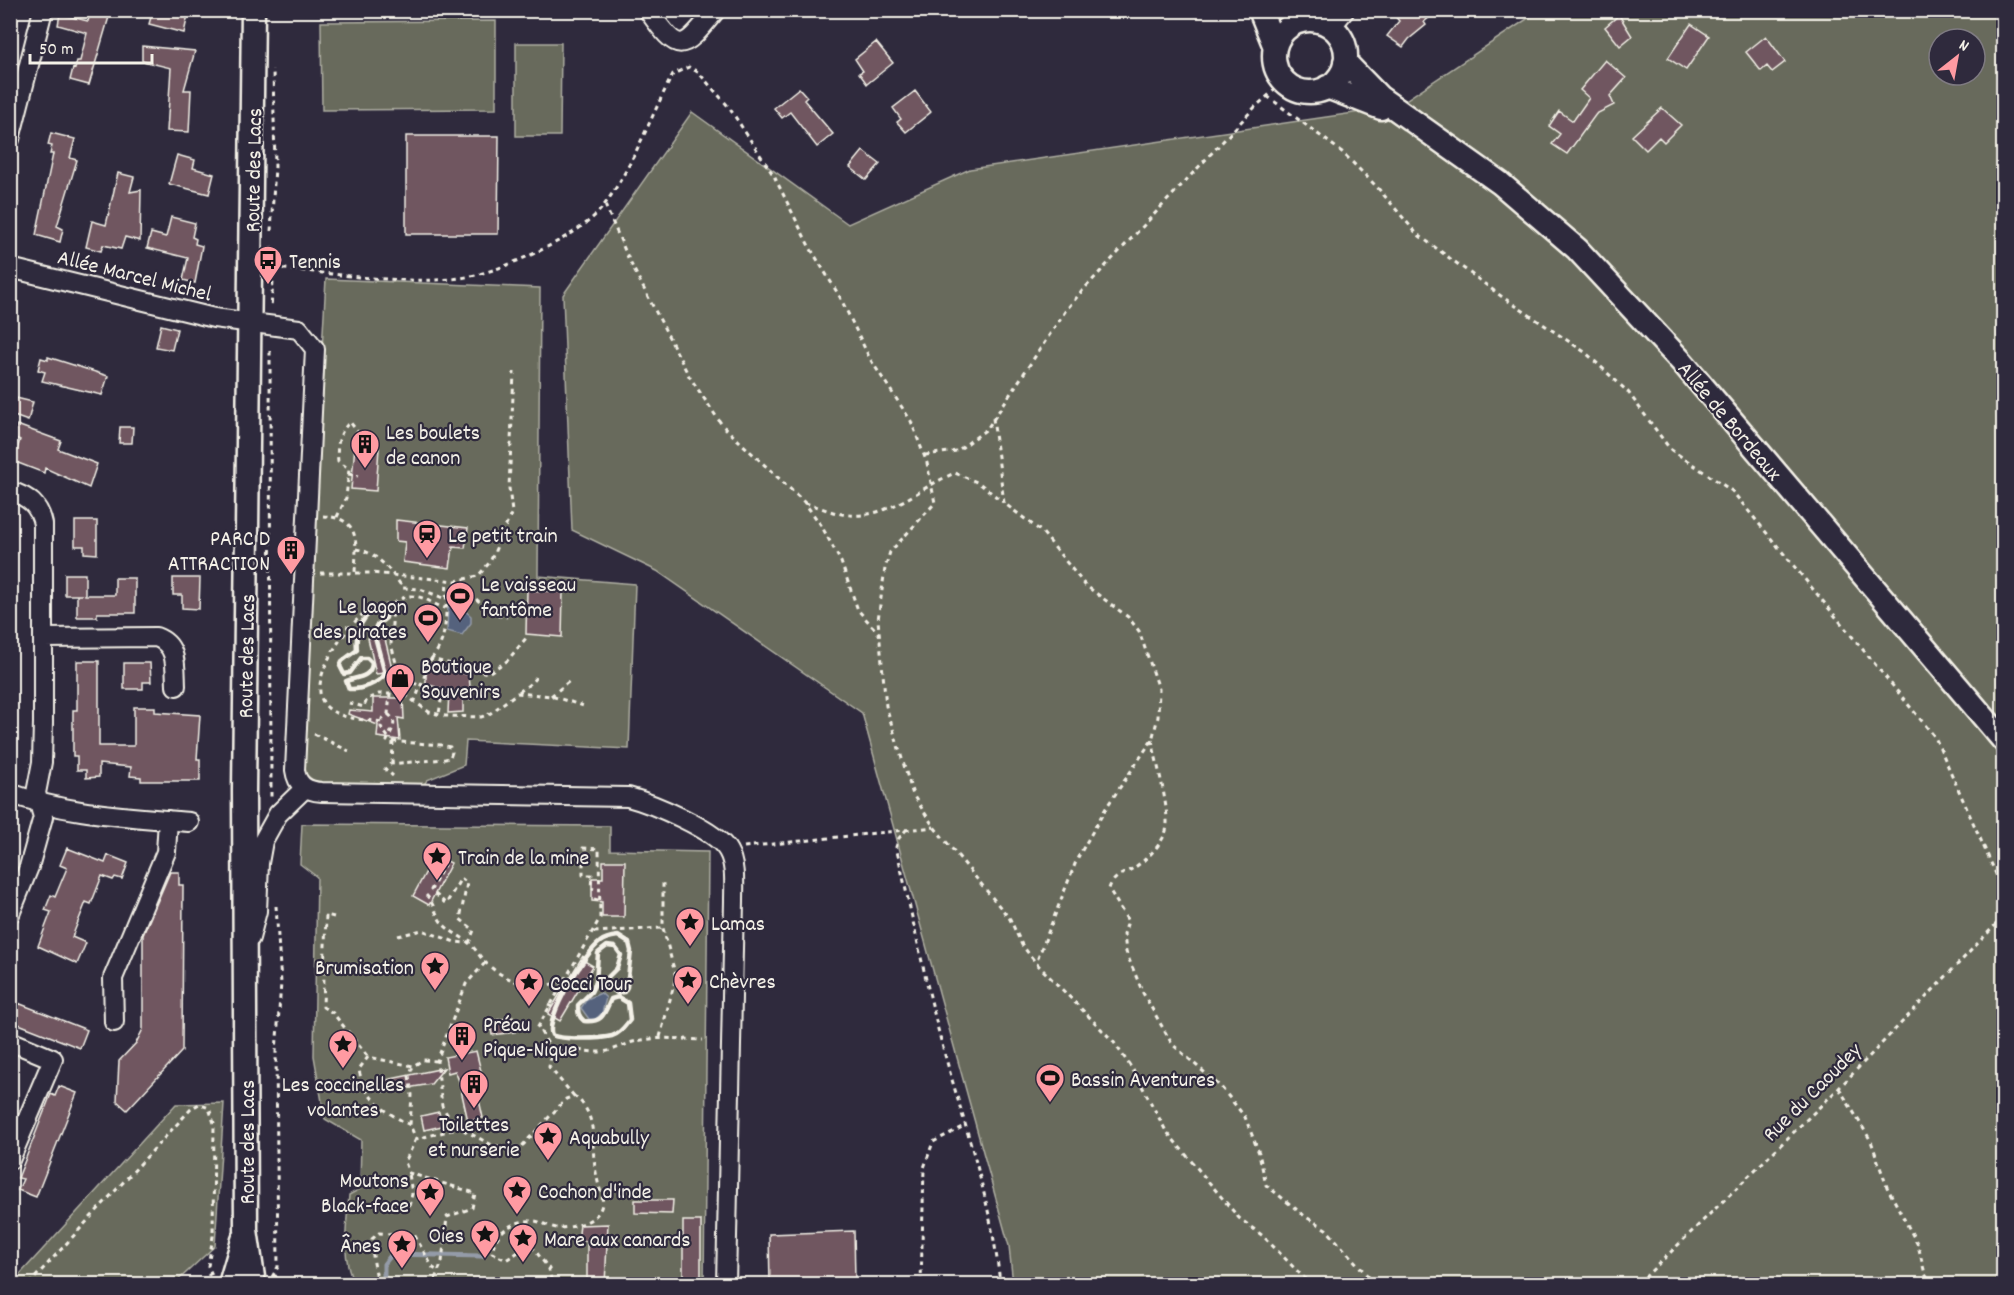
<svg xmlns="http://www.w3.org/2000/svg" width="2014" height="1295" font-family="Dekko,sans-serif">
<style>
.green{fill:#686a5b;stroke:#aeaea2;stroke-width:1.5;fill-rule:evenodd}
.water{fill:#54627d;stroke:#949ba8;stroke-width:1.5}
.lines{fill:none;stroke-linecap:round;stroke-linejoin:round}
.stream{stroke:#949ba8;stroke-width:5}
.building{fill:#6f5760;stroke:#f4f1e8;stroke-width:1.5}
.minor-casing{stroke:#f4f1e8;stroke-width:22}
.major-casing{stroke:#f4f1e8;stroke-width:27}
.path{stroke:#f4f1e8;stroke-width:3;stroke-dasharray:4.5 4.5;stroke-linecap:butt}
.minor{stroke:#2f2a3d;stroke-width:18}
.major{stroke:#2f2a3d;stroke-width:22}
.rail{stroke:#f4f1e8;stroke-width:4.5}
.labels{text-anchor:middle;stroke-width:4.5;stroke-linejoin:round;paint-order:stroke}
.street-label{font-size:22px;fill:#f4f1e8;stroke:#2f2a3d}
.poi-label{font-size:22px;fill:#f4f1e8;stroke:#2f2a3d;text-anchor:start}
</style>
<rect width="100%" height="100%" fill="#2f2a3d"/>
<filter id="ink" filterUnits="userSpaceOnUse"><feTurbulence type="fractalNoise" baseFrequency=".0167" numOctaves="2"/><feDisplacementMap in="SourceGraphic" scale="12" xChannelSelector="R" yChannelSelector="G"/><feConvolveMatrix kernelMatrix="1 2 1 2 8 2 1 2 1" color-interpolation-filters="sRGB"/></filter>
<g filter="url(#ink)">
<path class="green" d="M1539 11H2003V1284H1013L1009 1246 862 713 657 571 572 530 563 295 692 112 848 224 970 169 1395 107ZM1939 39H1975V75H1939Z
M496 21V109L322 110 321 22Z
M516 43H561L560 136H516Z
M326 279 540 288 538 576 635 584 629 749 466 741 464 765 427 780 421 789 318 784 303 772 305 653Z
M302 824 610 826V850L708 852 704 1284H355C340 1257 347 1224 349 1195L360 1189 361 1140 325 1119 314 1056 317 877 300 864Z
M224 1103 215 1246 174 1284H11L176 1104Z"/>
<path class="water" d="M448 607H461L471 616V623L462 635 447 631Z
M601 993 606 998 602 1013 595 1020 589 1019 581 1008 587 999Z"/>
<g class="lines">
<path class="stream" d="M391 1284 384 1277V1264L392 1254 482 1256
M508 1284H522"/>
</g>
<path class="building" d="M91 10H111L89 85 70 80 73 68 75 69 77 61H80L87 33 58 25 60 14 88 21Z
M153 10 167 14 168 10H189L184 33 149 24Z
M1390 10H1438L1424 22 1426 25 1409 39 1403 47 1387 36 1399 21Z
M1619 15 1632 36 1620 46 1605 27Z
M1691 24 1709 36 1686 70 1668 58Z
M1766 36 1785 62 1772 72 1767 66 1761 71 1746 52Z
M876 42 893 63 867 84 859 73 863 71 855 59Z
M142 46 195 51 184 90H191L189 132 167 131 171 68 142 61Z
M1605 60 1626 78 1610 96 1614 105 1596 114 1567 154 1552 144 1560 134 1549 126 1559 111 1573 121 1589 98 1580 90Z
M799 88 807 97 804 100 833 134 817 147 790 112 782 118 774 108Z
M915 91 931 112 906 132 897 122 901 119 893 108Z
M1662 108 1681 125 1664 142 1659 137 1646 150 1632 136Z
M51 133 75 139 70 158 77 160 57 226 63 229 60 242 36 235 53 154H50L52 146 48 145Z
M406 136H499L498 234H406Z
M863 151 880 164 866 180 850 167Z
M177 155 195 160 193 168 214 174 209 194 169 184Z
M118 173 134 177 130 192 141 190 140 241 125 237 121 249 103 245 101 251 86 247 92 221 106 225Z
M171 217 195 223 192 237 196 239 195 244 202 246 195 283 183 280 188 258 147 248 151 233 166 237Z
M161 325 177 329 172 350 156 347Z
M48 357 108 376 102 395 42 381 45 372 38 370 41 358 48 360Z
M16 398 33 402 28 421 11 415Z
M17 425 61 441 58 449 97 464 89 488 45 468 44 473 13 461 20 440 13 437Z
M120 427H133L132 443H119Z
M355 446 379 448 376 491 351 489Z
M396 520 468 528 465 548 453 547 450 568 403 562 405 542 396 541Z
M75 521H97V554L84 553V546H75Z
M65 574H85V595H115V578H135V613H97V617H77V595H82H65Z
M173 578H200L199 609 182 608V595H173Z
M527 590 563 592 562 637 526 634Z
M384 635 393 672 376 674 368 638Z
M77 661H99V746H134V707H155V712L200 715 197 759H200V781H141V777L130 776 131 767 99 764V777L86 778V770H77V756H73V710H77Z
M124 663H150L151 682H143V689H124Z
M432 664 469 675 471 699H463V712L448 713 449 691 426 684V674Z
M373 698H403L404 719 398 718 400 740 377 737 378 725 348 714 349 710 373 712Z
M67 848 105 863 108 855 128 863 122 879 115 877 113 880 102 876 91 904 86 902 72 937 86 943 77 964 38 946 51 912 45 910 51 895 55 897 67 868 60 865Z
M435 855 451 863 429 905 413 896Z
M603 861H625L624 917H602V902L592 901V878H603Z
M170 872H179V885H183L182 1051 127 1110 117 1101 119 1061 136 1043 143 1029V935Z
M581 959 593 966 560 1021 548 1014Z
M18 1003 87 1030 80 1048 11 1021Z
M513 1017 515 1032 492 1035 490 1021Z
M476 1051 482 1075 474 1077 483 1118 468 1121 459 1081 455 1071 448 1073 445 1057Z
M444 1068 431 1084 383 1092 381 1081Z
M59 1086 77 1093 36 1197 18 1190 23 1179 18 1178 51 1094 55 1096Z
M439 1112 442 1126 424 1130 421 1116Z
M635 1200H673L672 1214 635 1213Z
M683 1221H701V1284H683Z
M608 1224 605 1284H587V1241H578L580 1225Z
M854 1231 855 1279 770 1284 769 1234Z"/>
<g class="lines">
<g class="minor-casing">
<path id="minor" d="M648 10C680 56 682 51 716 10
M1331 27 1345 10
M10 139 43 10
M10 268 214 318 299 329 315 349 295 770C297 785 306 791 322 792L628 797C651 803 717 830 728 851 736 865 734 885 734 901L726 1284
M10 491C29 497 39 505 43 524V723L42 762 36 793 43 817 29 867 10 914
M43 638 156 637C178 645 175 666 176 686
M10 793C68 815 128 816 189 822
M250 938 257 911 259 863 263 841 278 814 305 788
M114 1022 113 978 166 852 168 820
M10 1041 53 1059 10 1160"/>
</g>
<g class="major-casing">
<path id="major" d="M253 10 244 791 246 1230 254 1284
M1260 10 1275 47
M1274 56a36 36 0 1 1 72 0a36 36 0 1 1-72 0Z
M1345 62 1379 97 1500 183 1577 249 1683 363 2004 741
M1327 87 1381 108
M230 1284 243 1240"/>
</g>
<path class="path" d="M1267 96 1342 152 1377 187 1417 234 1501 296 1586 353 1628 392 1670 449 1732 491 1935 737 2004 892
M605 205 630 262 689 376 722 425 804 502 821 525 841 562 858 610 880 635
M271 231 275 167 273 69
M271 246 274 268 271 308
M274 268C332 273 393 284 452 279 485 276 522 260 551 245 571 234 591 223 605 204 634 164 650 118 673 74L689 67 698 72 728 106 774 176 809 246 840 297 870 359 911 421 927 463 935 503 890 552 885 568 878 620 886 706 913 795 934 827 1010 919 1022 945 1036 963 1113 1041 1135 1073 1166 1131 1239 1218 1263 1236 1310 1284
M270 351 271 797
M993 418 1004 503 1042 532 1085 585 1128 617 1139 631 1159 689 1158 717 1152 740 1106 808 1077 859 1036 963
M925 455 957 451 987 429 1066 310 1083 290 1255 107 1285 81
M348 474 358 476
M805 503C817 506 830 512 842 514 886 522 917 488 955 473L979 483 1003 502
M323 516C362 518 356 543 355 573
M337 517 346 498 349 469 338 461C336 446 339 432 350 422L357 431V451L360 453
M356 549C377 552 391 571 403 588L420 589 446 599
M320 573H371L456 581 478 576 490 562 512 512 509 488 514 372
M456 581 494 615 507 617
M393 604 391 644 400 678
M319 626 350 627
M431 659C450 639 445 606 447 580
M519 692 531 683 538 675
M442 694 463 691
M551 696 572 679
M349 703 364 707 367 699 379 694H404L429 712 445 716 481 717 488 715 517 693 551 696 587 707
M414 703 431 659 488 673 507 661 527 637
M388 714C400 723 390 731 387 741L442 745 450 747 452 752 450 758 445 759 390 764 385 769 393 776
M381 722C364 719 338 720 325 705 305 680 348 624 369 609 374 606 384 606 391 604 398 602 403 596 411 596 425 596 433 605 445 608
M314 734 349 751
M388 737 381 727 382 719 388 714 390 694 394 684 401 678 442 694 439 714
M1152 740C1156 761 1171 813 1166 831 1161 846 1145 861 1132 869 1123 874 1112 877 1109 889L1128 921 1124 934 1126 952 1143 993 1172 1044 1221 1087 1245 1117 1259 1153 1266 1185 1306 1217 1326 1229 1375 1284
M392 764 393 742
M907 829 899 838 896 847C911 910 924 975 940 1037 962 1119 992 1200 1000 1284
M744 847 934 827
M442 864 444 865 431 890 446 904 461 878 467 883 460 919 474 930 469 943
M426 895C434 903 435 914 442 923 451 933 462 936 471 945 477 950 480 958 486 963 507 983 537 991 563 981
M594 899 601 901
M334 917 326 915 323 1007 333 1013 368 1057
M594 932 663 928
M398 936 422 930 455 942 467 943
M485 963 466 984 437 1061 442 1106 454 1125 490 1144 508 1149 523 1145 566 1099 574 1096C589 1106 593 1124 593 1141 593 1153 595 1170 598 1182 599 1189 604 1196 602 1204 599 1222 573 1228 557 1228 549 1227 542 1222 535 1221 514 1219 494 1232 492 1253L506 1260 526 1247 534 1249 549 1269 552 1284
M580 968 584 958 580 955
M548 1005 556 1009
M660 1037 676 977 663 928V879
M552 1051 538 1027 600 918 599 849 583 848V875H592L591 888 594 889
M437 1061 423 1060 413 1066 409 1076 412 1095 410 1125 416 1139 452 1130 454 1126
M1839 1088 1871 1141 1887 1187 1918 1245 1925 1274 1931 1284
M574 1096 549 1067 552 1051C568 1046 585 1053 602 1052 613 1051 623 1045 633 1042 656 1036 679 1039 703 1040
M410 1125C385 1112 363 1098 359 1069L368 1057 413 1066
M416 1139 405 1162 409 1173 475 1193 472 1208 447 1217 442 1262 433 1284
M409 1206 412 1194 409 1173
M275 1275 279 1284
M272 1277 278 1267 276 1052 281 983 276 906
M29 1284 191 1109 199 1104 209 1108 214 1123 213 1236 208 1266 212 1275
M204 1284 210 1273
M378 1284C375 1268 372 1256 372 1239L379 1233 415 1236 433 1268 439 1271
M921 1284 924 1168 933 1142 966 1125
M1638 1284 1839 1088 2004 916"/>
<use href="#minor" class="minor"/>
<use href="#major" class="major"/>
<path class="rail" d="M383 608 387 612 386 618 376 626 374 633 385 674C378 684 361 690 349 689L346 681C357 677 371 678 372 663L367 658H361L350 673 344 674 340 666 342 661 357 650C355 632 362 611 383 608Z
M618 936 629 943 631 951 627 987 624 992 617 993 607 985 608 977 617 968 621 955 615 947 607 946 598 953 596 982 591 992 578 1005C578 1012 578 1016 584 1021 603 1023 604 1014 611 999L618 997 628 1003 630 1020C625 1026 620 1034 612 1036 601 1039 562 1040 552 1035 544 1019 585 953 600 942 605 938 611 937 618 936Z"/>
</g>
</g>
<defs>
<g id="bus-pin" transform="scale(1.5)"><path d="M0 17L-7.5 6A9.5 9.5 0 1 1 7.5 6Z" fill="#ff9aa2" stroke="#2f2a3d"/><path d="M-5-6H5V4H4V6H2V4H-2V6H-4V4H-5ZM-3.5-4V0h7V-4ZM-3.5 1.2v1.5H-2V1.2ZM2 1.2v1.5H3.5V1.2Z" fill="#111"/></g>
<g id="building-pin" transform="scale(1.5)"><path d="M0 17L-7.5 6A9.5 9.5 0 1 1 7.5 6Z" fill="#ff9aa2" stroke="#2f2a3d"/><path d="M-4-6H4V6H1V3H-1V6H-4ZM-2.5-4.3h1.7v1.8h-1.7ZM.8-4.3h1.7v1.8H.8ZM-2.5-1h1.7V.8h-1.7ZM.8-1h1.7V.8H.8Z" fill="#111"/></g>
<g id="station-pin" transform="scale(1.5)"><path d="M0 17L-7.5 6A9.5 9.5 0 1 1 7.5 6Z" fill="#ff9aa2" stroke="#2f2a3d"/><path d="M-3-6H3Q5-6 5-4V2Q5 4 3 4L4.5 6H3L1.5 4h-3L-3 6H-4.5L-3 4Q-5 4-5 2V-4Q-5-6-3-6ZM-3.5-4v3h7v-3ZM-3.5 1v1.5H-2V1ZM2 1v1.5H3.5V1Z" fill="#111"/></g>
<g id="stadium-pin" transform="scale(1.5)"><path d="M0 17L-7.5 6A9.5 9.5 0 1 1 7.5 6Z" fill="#ff9aa2" stroke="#2f2a3d"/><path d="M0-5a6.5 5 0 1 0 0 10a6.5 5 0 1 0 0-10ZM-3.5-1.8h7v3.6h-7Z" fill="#111"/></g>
<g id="shop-pin" transform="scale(1.5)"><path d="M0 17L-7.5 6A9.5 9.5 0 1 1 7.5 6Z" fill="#ff9aa2" stroke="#2f2a3d"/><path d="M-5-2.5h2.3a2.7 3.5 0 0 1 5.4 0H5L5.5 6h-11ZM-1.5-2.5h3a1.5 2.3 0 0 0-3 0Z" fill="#111"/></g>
<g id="sight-pin" transform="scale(1.5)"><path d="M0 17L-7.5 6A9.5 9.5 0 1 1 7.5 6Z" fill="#ff9aa2" stroke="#2f2a3d"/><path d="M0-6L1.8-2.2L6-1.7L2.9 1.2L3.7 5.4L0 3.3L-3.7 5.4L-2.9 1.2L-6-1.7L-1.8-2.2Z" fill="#111"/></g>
</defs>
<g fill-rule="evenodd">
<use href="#bus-pin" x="268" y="260"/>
<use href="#building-pin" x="365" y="444"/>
<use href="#station-pin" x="427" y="534"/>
<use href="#building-pin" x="291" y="550"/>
<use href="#stadium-pin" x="460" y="596"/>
<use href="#stadium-pin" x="428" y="618"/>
<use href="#shop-pin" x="400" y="678"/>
<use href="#sight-pin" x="437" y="856"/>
<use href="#sight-pin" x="690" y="922"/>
<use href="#sight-pin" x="435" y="966"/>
<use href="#sight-pin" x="688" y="980"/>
<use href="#sight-pin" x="529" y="982"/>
<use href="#building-pin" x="462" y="1036"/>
<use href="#sight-pin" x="343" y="1044"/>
<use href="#stadium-pin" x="1050" y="1078"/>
<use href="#building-pin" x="474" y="1084"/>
<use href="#sight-pin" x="548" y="1136"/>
<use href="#sight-pin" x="517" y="1190"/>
<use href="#sight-pin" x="430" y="1192"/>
<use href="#sight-pin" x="485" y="1234"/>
<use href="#sight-pin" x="523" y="1238"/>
<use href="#sight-pin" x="402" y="1244"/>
</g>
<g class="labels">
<g class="street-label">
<text transform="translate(252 170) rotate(-89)" y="8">Route des Lacs</text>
<text transform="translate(135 274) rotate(14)" y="8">Allée Marcel Michel</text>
<text transform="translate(1731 420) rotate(50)" y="8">Allée de Bordeaux</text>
<text transform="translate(245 656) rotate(-89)" y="8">Route des Lacs</text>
<text transform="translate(1811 1091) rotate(-45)" y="8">Rue du Caoudey</text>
<text transform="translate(246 1142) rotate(-90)" y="8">Route des Lacs</text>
</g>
<g class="poi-label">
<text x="289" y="268">Tennis</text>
<text x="386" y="439">Les boulets<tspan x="386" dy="25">de canon</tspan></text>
<text x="448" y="542">Le petit train</text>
<text x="270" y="545" text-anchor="end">PARC D<tspan x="270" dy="25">ATTRACTION</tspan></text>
<text x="481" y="591">Le vaisseau<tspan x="481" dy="25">fantôme</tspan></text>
<text x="407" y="613" text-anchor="end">Le lagon<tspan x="407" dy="25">des pirates</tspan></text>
<text x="421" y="673">Boutique<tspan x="421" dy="25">Souvenirs</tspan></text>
<text x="458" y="864">Train de la mine</text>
<text x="711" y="930">Lamas</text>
<text x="414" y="974" text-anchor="end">Brumisation</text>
<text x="709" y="988">Chèvres</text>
<text x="550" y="990">Cocci Tour</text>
<text x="483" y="1031">Préau<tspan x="483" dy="25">Pique-Nique</tspan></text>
<text x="1071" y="1086">Bassin Aventures</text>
<text x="343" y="1091" text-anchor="middle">Les coccinelles<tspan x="343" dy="25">volantes</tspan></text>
<text x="474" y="1131" text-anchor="middle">Toilettes<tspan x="474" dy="25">et nurserie</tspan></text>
<text x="569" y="1144">Aquabully</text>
<text x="409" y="1187" text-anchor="end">Moutons<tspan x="409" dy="25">Black-face</tspan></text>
<text x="538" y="1198">Cochon d'inde</text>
<text x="464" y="1242" text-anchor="end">Oies</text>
<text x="544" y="1246">Mare aux canards</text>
<text x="381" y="1252" text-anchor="end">Ânes</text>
</g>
</g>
<rect width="2014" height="1295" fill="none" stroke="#2f2a3d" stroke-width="36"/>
<rect x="18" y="18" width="1978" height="1259" fill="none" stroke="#f4f1e8" stroke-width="2" filter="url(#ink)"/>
<g transform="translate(1957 57) rotate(31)"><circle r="28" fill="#2f2a3d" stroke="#7e7a81" stroke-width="1.5"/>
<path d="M0-4.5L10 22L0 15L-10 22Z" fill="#ff9aa2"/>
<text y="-9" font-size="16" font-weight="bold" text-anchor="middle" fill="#f4f1e8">N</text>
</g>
<path d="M30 54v9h122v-9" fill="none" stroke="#f4f1e8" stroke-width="3"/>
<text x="39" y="54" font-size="18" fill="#f4f1e8" stroke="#2f2a3d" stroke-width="4.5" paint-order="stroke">50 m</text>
</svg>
